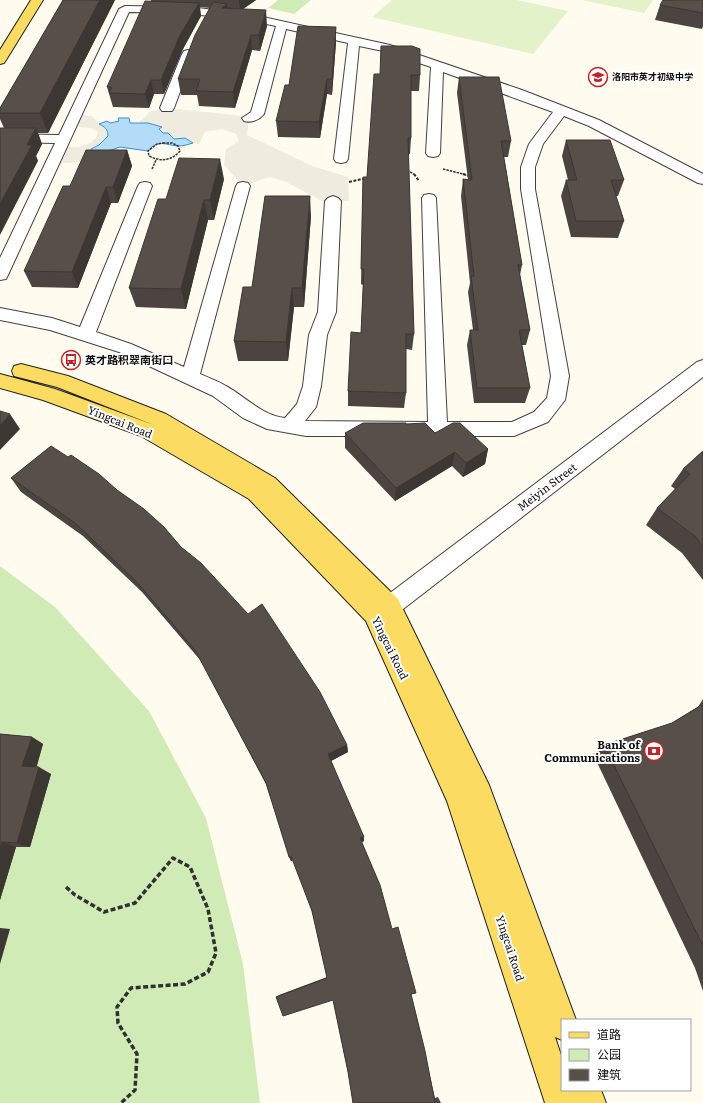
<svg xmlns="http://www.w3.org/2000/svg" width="703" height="1103" font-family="Literata,'Noto Sans SC',serif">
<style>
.green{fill:#d1ebb7}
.pitch{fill:#e3f2c9}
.plaza{fill:#efebde}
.water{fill:#b2dcf8;stroke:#3790d1}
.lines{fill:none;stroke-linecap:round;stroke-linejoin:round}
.minor-casing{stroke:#414141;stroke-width:2}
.major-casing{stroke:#1f1f1f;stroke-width:2}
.path-far2{stroke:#303030;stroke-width:1.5;stroke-dasharray:2.5 1;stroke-linecap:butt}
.path-far1{stroke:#303030;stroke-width:2;stroke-dasharray:3 1.5;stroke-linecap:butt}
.path{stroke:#303030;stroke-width:3.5;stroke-dasharray:5 2.5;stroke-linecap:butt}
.minor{fill:#fff;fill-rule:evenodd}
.major{fill:#fcdb62;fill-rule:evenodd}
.wall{fill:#4b4440}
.shaded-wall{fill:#3d3734}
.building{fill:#574f4a;stroke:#3d3734}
.labels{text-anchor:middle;stroke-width:4;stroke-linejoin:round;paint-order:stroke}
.far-poi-label{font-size:9px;font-weight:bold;fill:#0e0e0e;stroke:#fff;text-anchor:start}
.poi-label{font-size:11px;font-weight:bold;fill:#0e0e0e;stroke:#fff;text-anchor:start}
.street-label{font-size:11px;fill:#0e0e0e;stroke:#fff}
</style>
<rect width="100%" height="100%" fill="#fffcef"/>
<path class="green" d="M278 0H311L294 14 268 8Z
M0 566 55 607 149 711 206 818 243 964 260 1103H0Z"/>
<path class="pitch" d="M392 0H517L568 11 533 54 372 17Z
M582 0H653L644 13Z"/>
<path class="plaza" d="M167 108 235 115 249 118 247 135 312 166 348 177 349 201H322L286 182 270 177 243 186 224 165 226 149 239 141 236 134 222 129 205 132 199 144 193 143 185 138 174 139 168 133H163L158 129 162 127 139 122 150 112Z
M83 115 92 116 99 124 105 127 108 131V136L99 145 83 153 84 161 72 163H61L68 147H79L90 143 96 138 98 132 91 128 78 127Z"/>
<path class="water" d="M118 118H129L130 123H148L162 127 159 129 163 133H168L174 139 185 138 193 143C189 144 184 146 179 146 168 146 158 138 148 151L120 147 103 153 92 155 91 149 99 145 108 136C108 129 105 127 99 124L107 121 110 123 119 121Z"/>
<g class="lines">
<g class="minor-casing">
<path id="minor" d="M125 6 189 7 249 14 390 45 522 90 599 120 703 174V184L698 183 589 126 564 116 543 144 535 167V189L569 376 565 400 548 422 514 436H306L267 429 243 418 213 396 119 352 50 330 0 320V308L52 318 80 327 138 186 140 183 145 182 150 183 152 186 96 332 131 344 184 367 236 186 238 183 243 182 248 183 250 186 200 374C209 378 218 381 226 386 246 397 261 415 285 418L297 404 303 386 309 335 318 312 325 201 328 198 333 196 338 198 341 201 336 312 327 335 321 386 316 407 305 421 428 422 422 198 424 195 429 194 434 195 436 198 447 422H512L534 412 547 398 551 376 521 189V167L529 144 553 112 443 72 440 153 438 156 433 157 428 156 426 153 431 67 383 51 359 46 348 159 346 162 341 163 336 162 334 159 348 43 286 29 264 114C259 120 251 123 244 121L242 118 251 112 276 26C227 15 179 13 129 12L8 275 6 279 0 280V258L55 143 0 142V134L59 135 119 9Z
M188 50 192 51 194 54 174 108 172 111H162L160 108 182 54 184 51Z
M703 360V377L398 613 390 616 382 613 378 606 382 599 697 362Z"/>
</g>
<g class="major-casing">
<path id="major" d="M31 0H43L6 60 4 63 0 64V50Z
M21 364 68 376 166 414 275 478 398 599 489 785 576 1020H562V1040L555 1037 562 1058V1090H601L606 1103H545L447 801 366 621 249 499 141 436 43 400 0 388V374L55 389 154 425 57 387 14 376 12 371 14 366Z"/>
</g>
<path class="path-far2" d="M163 143H172L178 146 180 151C171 161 161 162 149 156L148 151 157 144Z
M152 169 156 160
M443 169 467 175
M407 170 415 175"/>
<path class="path-far1" d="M414 174 419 181
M463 174 469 176
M349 182 366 178"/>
<path class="path" d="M66 887 75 895 104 912 135 903 173 858 190 867 208 909 216 953 208 972 185 984 131 988 117 1007 118 1023 137 1054 135 1090 121 1103"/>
<use href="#minor" class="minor"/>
<use href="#major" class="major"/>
</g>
<path class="wall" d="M63 0H115L48 133H38L42 144 36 156 38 161 4 128 0 119V108Z
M151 0H256L243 9 267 26 260 51 252 50 235 108 199 106 197 95H181L178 79 210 8 200 7 201 16 183 49 164 94H154L149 108 113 107 107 87 151 1Z
M703 0V26L702 29 655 20 660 5Z
M336 42 332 95 327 94 320 138 278 137 276 121 289 85Z
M380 74 420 75 419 91H411V138L410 154H408L414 334 412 350 406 349V393L404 408 348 406V391L361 333 363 285 361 284 363 177H367Z
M459 77 511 141 508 157H504L522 265 520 275 530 330 526 345H522L530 388 525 403H474L467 345 470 330H473L468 292 470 283 461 196 463 179 468 180 457 93Z
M566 140 624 180 618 196H616L624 221 618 238 571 237 561 196 566 180H568L562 156Z
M127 150 132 166 118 203H111L78 288 32 287 24 271 70 186Z
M224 179 214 220H208L186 309 136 307 129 288 166 199Z
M311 216 304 307H294L288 361H238L234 341 252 287Z
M406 424 488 449 485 464 463 477 452 466 395 501 345 448V433Z
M51 446 347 745 348 752 331 761 364 841 362 842 411 994 435 1098 438 1097 441 1103H353L348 1072 333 1000 276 997 279 995 327 977 312 911 293 860 291 861 266 784 201 661 142 592 83 536 21 492 11 478Z
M703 451V580L682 553 646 525 657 508 675 489 671 486 683 469Z
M703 699V991L695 968 593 754 604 745 672 723 698 707Z
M0 734 32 737 43 744 36 767 51 774 30 847H16L0 900Z"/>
<path class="shaded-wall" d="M100 0H115L48 133 40 113Z
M239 0H256L240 11Z
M199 3 201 16 183 49 164 94 161 80 180 35Z
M227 4 229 19 222 8Z
M266 10 267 26 260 51 259 35Z
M336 27V42L332 95V79Z
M251 35 252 50 235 108 233 92Z
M327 79V94L320 138 319 122Z
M151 80 154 94 149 108 145 94Z
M36 128 42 144 36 156 38 161 0 235V204L27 145Z
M127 150 132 166 118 203 113 187Z
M220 159 224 179 214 220 210 200Z
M106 187 111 203 78 288 72 272Z
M310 196 311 216 304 307 302 288Z
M204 200 208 220 186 309 181 289Z
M292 288 294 307 288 361 286 342Z
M10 414 20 429 0 450V425Z
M488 449 485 464 463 477 466 463Z
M455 452 452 466 395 501 396 488Z
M32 737 43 744 35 773 22 766Z
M347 745 348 752 329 762 328 754Z
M39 767 51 774 30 847 17 843Z
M364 837V841L360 843V838Z
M2 842 16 847 0 900V849Z
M291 856 293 860 291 861 289 857Z
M0 928 10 929 0 964Z"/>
<path class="building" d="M63 0H100L40 113H0V108Z
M663 0H703V13L660 5Z
M145 1 199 3 180 35 161 80H151L145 94 109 93 112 87H107Z
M213 2 227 4 222 8 266 10 259 35H251L233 92 196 91 200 79H178L195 35Z
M298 26 336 27 332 79H327L319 122 276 121 285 85H289Z
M381 46H412L420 49V75H411V138H408L414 334H406V393L348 391 351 332 361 333 364 269H361L363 177H367L374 74H380Z
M459 77H499L511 141H501L522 265H518L530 330H519L530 388H477L470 330H478L471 276H474L463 179 472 180Z
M0 128H36L27 145H32L0 204Z
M566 140H610L624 180H611L624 221H576L566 180H577Z
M86 150H127L113 187H106L72 272 24 271 63 186H70Z
M179 158 220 159 210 200H204L181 289 129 288 158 199H166Z
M265 196H310L302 288H292L286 342 234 341 243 287H252Z
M0 411 10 414 0 425Z
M363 423H406V424L425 423 435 433 453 423H460L488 449 466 463 455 452 396 488 345 433Z
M51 446 68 457 71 455 99 474 117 490 144 509 164 527 181 547 201 563 248 614 262 604 320 692 347 745 328 754 364 837 360 838 380 885 392 929 398 927 416 993 411 994 425 1051 435 1103H353L348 1072 333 1000 283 1016 276 997 327 978 312 911 291 856 289 857 266 783 195 650 135 580 75 523 11 478Z
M703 451V547L696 537 657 508 690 474 683 469Z
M703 704V946L604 745 672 723Z
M0 734 32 737 22 766 39 767 17 843 2 842 0 849Z"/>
<defs>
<g id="school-ring" transform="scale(1)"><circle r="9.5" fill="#fff" stroke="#c32225" stroke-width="1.5"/><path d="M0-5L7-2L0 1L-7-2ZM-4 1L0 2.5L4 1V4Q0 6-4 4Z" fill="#c32225"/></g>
<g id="bus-ring" transform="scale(1)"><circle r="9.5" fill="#fff" stroke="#c32225" stroke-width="1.5"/><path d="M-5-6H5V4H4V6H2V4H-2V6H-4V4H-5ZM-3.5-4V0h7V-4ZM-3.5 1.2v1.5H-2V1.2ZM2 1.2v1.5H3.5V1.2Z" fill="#c32225"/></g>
<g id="bank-ring" transform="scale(1)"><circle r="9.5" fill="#fff" stroke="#c32225" stroke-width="1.5"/><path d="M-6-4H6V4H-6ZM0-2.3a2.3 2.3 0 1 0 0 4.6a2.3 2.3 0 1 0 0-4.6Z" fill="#c32225"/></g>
</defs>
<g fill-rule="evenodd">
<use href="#school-ring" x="598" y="77"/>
<use href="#bus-ring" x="71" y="360"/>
<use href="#bank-ring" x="654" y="751"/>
</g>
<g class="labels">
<g class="far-poi-label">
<text x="612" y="80">洛阳市英才初级中学</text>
</g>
<g class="poi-label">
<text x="85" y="364">英才路积翠南街口</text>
<text x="640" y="749" text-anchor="end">Bank of<tspan x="640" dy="13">Communications</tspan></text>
</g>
<g class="street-label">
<text transform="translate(120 422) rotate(22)" y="4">Yingcai Road</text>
<text transform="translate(547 487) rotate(-37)" y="4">Meiyin Street</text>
<text transform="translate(390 648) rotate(64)" y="4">Yingcai Road</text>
<text transform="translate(510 948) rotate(72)" y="4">Yingcai Road</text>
</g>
</g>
<rect x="561" y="1019" width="130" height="72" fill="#ffffff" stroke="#9f9f9f"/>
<rect x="569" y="1032" width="20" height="6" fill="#fcdb62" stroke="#9f9f9f"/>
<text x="597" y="1039" font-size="12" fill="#0e0e0e">道路</text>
<rect x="569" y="1049" width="20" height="12" fill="#d1ebb7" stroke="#9f9f9f"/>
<text x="597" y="1059" font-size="12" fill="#0e0e0e">公园</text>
<rect x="569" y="1069" width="20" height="12" fill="#574f4a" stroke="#9f9f9f"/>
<text x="597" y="1079" font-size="12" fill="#0e0e0e">建筑</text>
</svg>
